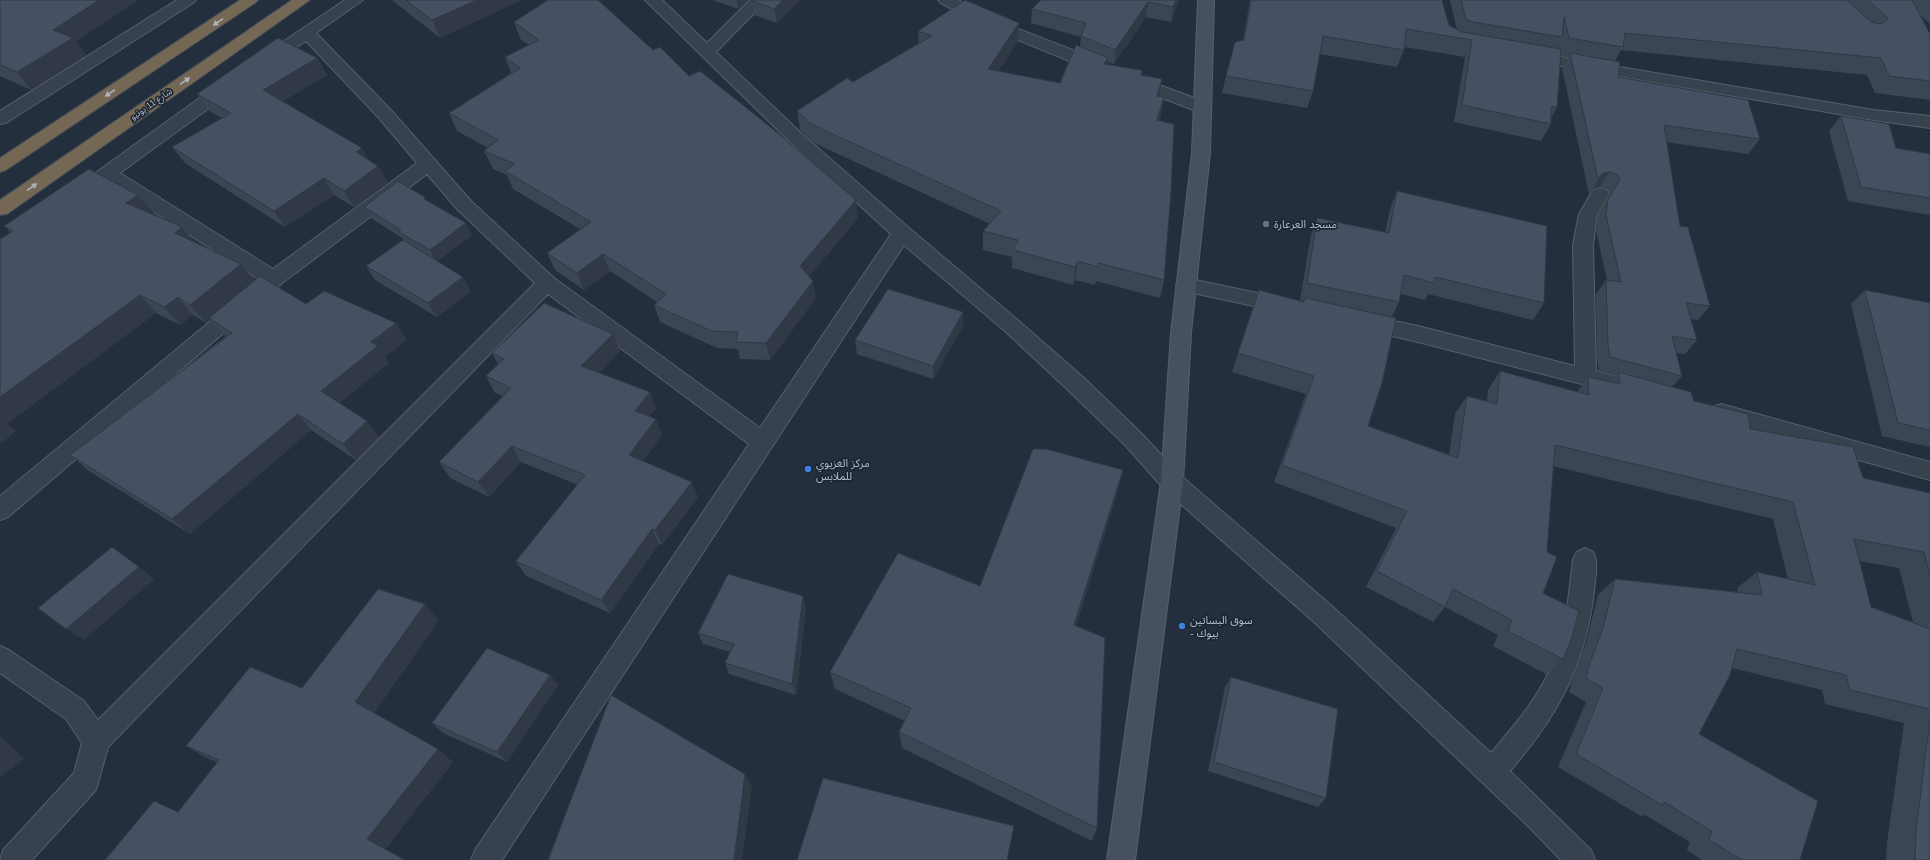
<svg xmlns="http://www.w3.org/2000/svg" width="1930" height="860" font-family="Helvetica,'Noto Sans Arabic',sans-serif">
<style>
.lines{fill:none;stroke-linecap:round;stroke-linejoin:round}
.street-casing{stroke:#565f6c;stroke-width:2}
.secondary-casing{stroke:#565f6c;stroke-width:2}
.highway-casing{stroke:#434c59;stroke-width:2}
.street{fill:#38414e;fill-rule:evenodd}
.secondary{fill:#465061;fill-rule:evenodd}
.highway{fill:#746855;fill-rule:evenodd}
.wall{fill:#3b4654;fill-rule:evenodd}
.shaded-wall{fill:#303945}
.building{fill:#455162;stroke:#303945}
.oneway{fill:#aeb4bd}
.worship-dot{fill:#6b7280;stroke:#1d2633;stroke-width:1.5}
.shop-dot{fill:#3f7fe0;stroke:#1d2633;stroke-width:1.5}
.labels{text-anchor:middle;stroke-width:3.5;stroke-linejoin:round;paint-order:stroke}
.far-street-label{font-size:9px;fill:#b4bcc9;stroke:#1d2633}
.poi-label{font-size:11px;fill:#b4bcc9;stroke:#1d2633;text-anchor:start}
</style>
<rect width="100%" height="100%" fill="#242f3e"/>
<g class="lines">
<g class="street-casing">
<path id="street" d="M177 0H196L193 3 6 123 0 124V111Z
M345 0H363L316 33 390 109 471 201 554 278 760 428 891 234 790 142 645 0H662L707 43 750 0H767L716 52 802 134 909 228 1020 322 1084 378 1141 433 1180 475 1333 607 1491 753C1516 724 1543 692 1556 655 1567 624 1569 591 1573 559L1577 552 1585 548 1593 552C1599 563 1595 578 1594 591 1586 664 1558 716 1510 771L1591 850 1595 860H1561L1528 826 1315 623 1164 489 1125 445 1068 390 1006 332 904 245 502 860H471L475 850 749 444 548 294 108 747 96 790 32 860H0L3 850 74 773 82 743 66 719 0 673V646L9 650 84 701 98 720 535 283 457 209 427 174 281 284 8 517 0 520V496L260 280 107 182C97 189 86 201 73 197L70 193 73 189 222 82 228 81 234 82 236 86 234 90 120 173 273 269 417 163 378 117 306 41 271 64 265 66 259 64 257 61 259 58Z
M938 0H958L993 19 1106 63 1108 67 1106 71 1100 72 1094 71 981 25 941 3Z
M1532 52 1873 110 1930 116V128L1873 120 1526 60 1524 57 1526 54Z
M1132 75 1208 103 1211 107 1208 111 1202 112 1196 111 1126 84 1124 80 1126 76Z
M1600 188 1607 190 1609 194 1597 214 1593 245 1596 371 1629 380 1632 386 1629 392 1621 394 1418 342 1358 328 1355 323 1358 318 1365 315 1418 326 1575 366 1573 245 1579 214 1593 190Z
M1186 278 1286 299 1293 301 1296 306 1293 311 1286 313 1179 290 1176 285 1179 280Z
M1721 404 1930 462V480L1713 419 1710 413 1713 407Z"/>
</g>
<g class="secondary-casing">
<path id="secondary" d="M1198 0H1214L1210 153 1191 333 1183 482 1135 860H1107L1161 482 1171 333 1192 153Z"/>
</g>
<g class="highway-casing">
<path id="highway" d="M240 0H258L255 3 6 170 0 172V158Z
M292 0H310L7 214 0 215V200Z"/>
</g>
<use href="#street" class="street"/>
<use href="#secondary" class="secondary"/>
<use href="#highway" class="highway"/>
</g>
<path class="wall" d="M0 0H138L76 41 86 55 31 90 0 76Z
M392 0H522L440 38Z
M712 0H748L738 9Z
M753 0H800L777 23 754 15 752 1Z
M1179 0 1171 22 1146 17 1114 64 1107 62V64L1142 71V75L1159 96 1161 116 1159 121 1164 280 1160 298 1096 281 1095 285 1075 280 1073 285 1012 268V257L983 250V231L990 224 814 143 800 130 797 111 853 82 919 43 918 31 1019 23 1018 41 998 71 1060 83 1080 47 1081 37 1031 23 1032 9Z
M1250 0H1442L1448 22 1450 26 1457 30 1450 0H1930V24L1920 15 1930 34V100L1875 93 1867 75 1621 50 1615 61 1618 77 1760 139 1748 154 1666 142 1680 226 1710 306 1698 320 1691 319 1697 340 1685 354 1676 353 1682 376 1672 387 1694 401 1750 429 1863 478 1930 493V860H1886L1887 843 1904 723 1825 704 1822 690 1732 668 1699 734 1800 860H1702L1687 850 1690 842 1645 815 1641 816 1558 767 1586 702 1569 692 1571 686H1570L1586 643 1598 595 1615 579 1738 592 1737 588 1757 572 1788 579 1773 519 1553 466 1543 593 1563 659 1546 674 1493 646 1498 635 1445 607 1433 622 1366 587 1396 528 1274 482 1306 394 1232 372 1259 290 1303 302 1304 301 1300 300 1311 235 1317 218 1385 232 1390 209 1397 191 1544 303 1533 320 1428 294 1425 300 1401 294 1399 302 1392 317 1368 426 1449 455 1455 414 1467 396 1487 401 1488 390 1500 371 1577 392 1588 377 1610 382 1615 375 1599 370 1597 359 1596 294 1606 280H1607L1596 230 1598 214 1610 193 1607 189 1600 187 1593 189 1589 194 1562 68 1568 57 1561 56 1557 107 1551 118V124L1541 141 1454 122 1465 57 1404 47V50L1397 67 1319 54 1313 91 1307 108 1222 93 1226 76 1243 40ZM1859 561 1899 568 1913 622 1871 607Z
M514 22 653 50 689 76 858 218 809 276 816 298 770 360 740 359 738 349 717 348 660 322 654 305 657 302 610 271 584 290 555 270 547 253 580 229 513 189 507 175 493 169 484 151 488 148 457 131 449 113 511 73 505 57 529 45 521 40Z
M317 58 327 75 282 101 369 160 388 182 354 207 334 195 285 227 185 163 172 147 222 118 209 111 197 94Z
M1841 116 1896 148 1930 154V215L1848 201 1829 131Z
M138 195 154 213 152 214 182 227 195 243 241 264 254 280 306 304 396 323 407 340 385 357 389 363 339 403 367 421 379 437 356 460 311 430 190 534 89 471 70 455 226 336 224 335 210 319 206 323 193 315 180 325 156 313 7 424 16 431 0 444 10 232 4 226Z
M428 201 472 235 437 261 471 291 437 317 375 280 366 266 404 241 402 238 371 218 364 207Z
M1865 290 1930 303V447L1882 436 1851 304Z
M963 312V326L933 379 857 354 855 340Z
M620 351 599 373 650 392 656 408 649 417 662 435 643 461 698 497 662 545 659 544 610 613 526 576 516 561 578 485 521 462 489 497 450 478 439 462 503 396 495 393 486 376 498 364 492 353Z
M1118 491 1076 626 1097 828 1092 841 902 748 899 732 905 721 835 689 830 672 980 586Z
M806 608 796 695 729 674 725 663 730 652 703 644 698 633Z
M439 620 374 713 453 762 385 849 178 812 217 762 209 759 186 746Z
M550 675 558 685 507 762 443 733 432 723Z
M1231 677 1326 798 1318 807 1208 771 1225 687Z"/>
<path class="shaded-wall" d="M99 0H138L76 41 86 55 31 90 17 72 53 30Z
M477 0H522L440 38 432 20Z
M737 0H748L738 9Z
M783 0H800L777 23 774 9Z
M1176 0H1179L1171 22 1173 7Z
M1148 2 1146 17 1114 64 1115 50Z
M1019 23 1018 41 987 88 988 69Z
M317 58 327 75 274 107 263 90Z
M1108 58 1105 76 1104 64Z
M1162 79 1159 98 1157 96Z
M1164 97 1161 116 1154 139 1157 120Z
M362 148 372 165 356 152Z
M378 166 388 182 354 207 344 191Z
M1609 172 1600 187 1593 189 1589 194 1602 174Z
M324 178 334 195 285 227 274 211Z
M138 195 154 213 142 221 126 203Z
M856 200 858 218 804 283 800 266Z
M466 223 472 235 436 261 430 250Z
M182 227 197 246 175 233Z
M603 254 610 271 584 290 577 273Z
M1078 261 1075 280 1073 285 1075 267Z
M241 264 255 282 209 318 210 319 206 323 190 305Z
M463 277 471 291 437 317 428 303Z
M813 281 816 298 770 360 766 343Z
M140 295 156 313 7 424 16 431 0 444V397Z
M178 297 193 315 180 325 164 307Z
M963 312V326L933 379V366Z
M396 323 407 340 385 357 389 363 334 407 321 391 371 342Z
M613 334 620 351 589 383 581 366Z
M650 392 656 408 641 427 635 411Z
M298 414 311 430 190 534 172 519Z
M656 419 662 435 636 471 629 455Z
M367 421 379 437 356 460 343 444Z
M512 446 521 462 489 497 478 482Z
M1123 470 1118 491 1070 643 1074 625Z
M692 482 698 497 662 545 655 530Z
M652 529 659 544 610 613 601 600Z
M139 567 155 579 84 640 66 629Z
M803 596 806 608 796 695 792 684Z
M425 604 439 620 372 716 355 702Z
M550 675 558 685 507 762 497 752Z
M0 736 24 758 0 778Z
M438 749 453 762 385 850 367 839Z
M745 774 752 787 742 860H734Z"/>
<path class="building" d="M0 0H99L53 30 73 38 17 72 0 65Z
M406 0H477L432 20Z
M548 0H598L653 50 660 47 689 76 700 71 773 129 856 200 800 266 813 281 766 343 736 342 738 332 712 331 654 305 666 294 603 254 577 273 547 253 591 222 505 171 515 164 484 151 498 140 449 113 520 68 505 57 539 40 514 22Z
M753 0H783L774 9 752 1Z
M965 0 1019 23 988 69 1060 83 1076 45 1108 58 1104 64 1140 70 1142 71 1141 75 1162 79 1157 96 1164 97 1157 120 1174 124 1171 192 1164 280 1099 263 1098 267 1078 261 1075 267 1013 250 1018 240 983 231 1001 211 811 124 797 111 847 78 853 82 932 36 918 31Z
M1041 0H1176L1173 7 1148 2 1115 50 1081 36 1086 23 1032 9Z
M1251 0H1442L1448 22 1450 26 1462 32 1561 49 1557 107H1551V124L1462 105 1472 40 1406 29 1404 50 1323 36 1313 91 1226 76 1235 42 1244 40Z
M1461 0H1847L1871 22 1879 24 1885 22 1888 18 1868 0H1912L1930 34V81L1889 76 1881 58 1625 33 1623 47 1569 38 1564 17 1562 37 1473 22 1466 19Z
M278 38 317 58 263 90 362 148 356 152 378 166 344 191 324 178 274 211 172 147 231 113 197 94Z
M1570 53 1620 62 1618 77 1748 100 1760 139 1664 125 1680 226 1688 227 1710 306 1686 303 1697 340 1672 336 1682 376 1610 357 1608 345 1606 280 1621 282 1606 215 1608 200 1620 179 1617 174 1609 172 1602 174 1598 179Z
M1841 116 1889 124 1896 148 1930 154V198L1861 187Z
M89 169 138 195 126 203 182 227 175 233 241 264 190 305 178 297 164 307 140 295 0 397V239L13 231 4 226Z
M398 181 426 198 424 199 466 223 430 250 399 232 401 230 364 207Z
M1397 191 1547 226 1544 303 1435 277 1434 283 1404 275 1399 302 1307 283 1317 218 1389 233Z
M403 240 463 277 428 303 366 266Z
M260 276 306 304 324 291 396 323 371 342 378 346 321 391 367 421 343 444 298 414 172 519 70 455 232 333 209 318Z
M888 289 963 312 933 366 855 340Z
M1259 290 1304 302 1305 298 1396 318 1382 383 1368 426 1458 458 1467 396 1497 404 1500 371 1589 395 1588 377 1620 384 1618 372 1691 392 1694 401 1748 414 1750 429 1853 447 1863 478 1930 493V575L1924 552 1854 539 1871 607 1930 629V709L1850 690 1846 675 1737 649 1730 675 1699 734 1818 801 1800 860H1742L1709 840 1712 831 1664 802 1662 805 1576 754 1603 688 1586 678 1588 672 1587 671 1603 628 1615 579 1762 595 1757 572 1815 585 1793 502 1555 445 1547 552 1557 557 1543 593 1579 611 1571 640 1563 659 1508 631 1512 620 1453 589 1445 607 1377 571 1407 511 1282 465 1314 376 1238 353Z
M1865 290 1930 303V430L1898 423Z
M544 303 613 334 581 366 650 392 635 411 656 419 629 455 692 482 655 530 652 529 601 600 516 561 585 475 512 446 478 482 439 462 511 388 486 376 504 359 492 353Z
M1033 449H1046L1123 470 1074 625 1105 638 1097 828 899 732 911 708 830 672 898 553 980 586Z
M112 547 139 567 66 629 38 608Z
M728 574 803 596 792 684 725 663 734 644 698 633Z
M378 589 425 604 355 702 438 749 367 839 405 860H105L154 801 178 812 219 760 186 746 250 667 302 688Z
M487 648 550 675 497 752 432 723Z
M1231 677 1338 709 1326 798 1214 762Z
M611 695 745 774 734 860H548Z
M1930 719V860H1915L1916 832Z
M823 778 1014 826 1007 860H797Z"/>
<defs><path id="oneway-solid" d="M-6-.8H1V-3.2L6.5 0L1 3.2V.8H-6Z"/></defs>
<g class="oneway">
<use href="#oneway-solid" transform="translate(218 22) rotate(146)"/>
<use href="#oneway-solid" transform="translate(185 81) rotate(-35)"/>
<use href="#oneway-solid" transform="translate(110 93) rotate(146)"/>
<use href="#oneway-solid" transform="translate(32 187) rotate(-35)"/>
</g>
<circle class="worship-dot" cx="1266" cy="224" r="4"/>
<g class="shop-dot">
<circle cx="808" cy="469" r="4"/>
<circle cx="1182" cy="626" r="4"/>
</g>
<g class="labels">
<g class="far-street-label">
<text transform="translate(151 104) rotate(-35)" y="3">شارع 11 يونيو</text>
</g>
<g class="poi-label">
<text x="1274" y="228">مسجد العرعارة</text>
<text x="816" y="467">مركز الغزيوي<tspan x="816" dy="13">للملابس</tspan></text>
<text x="1190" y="624">سوق البساتين<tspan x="1190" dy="13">- بيوك</tspan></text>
</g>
</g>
</svg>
